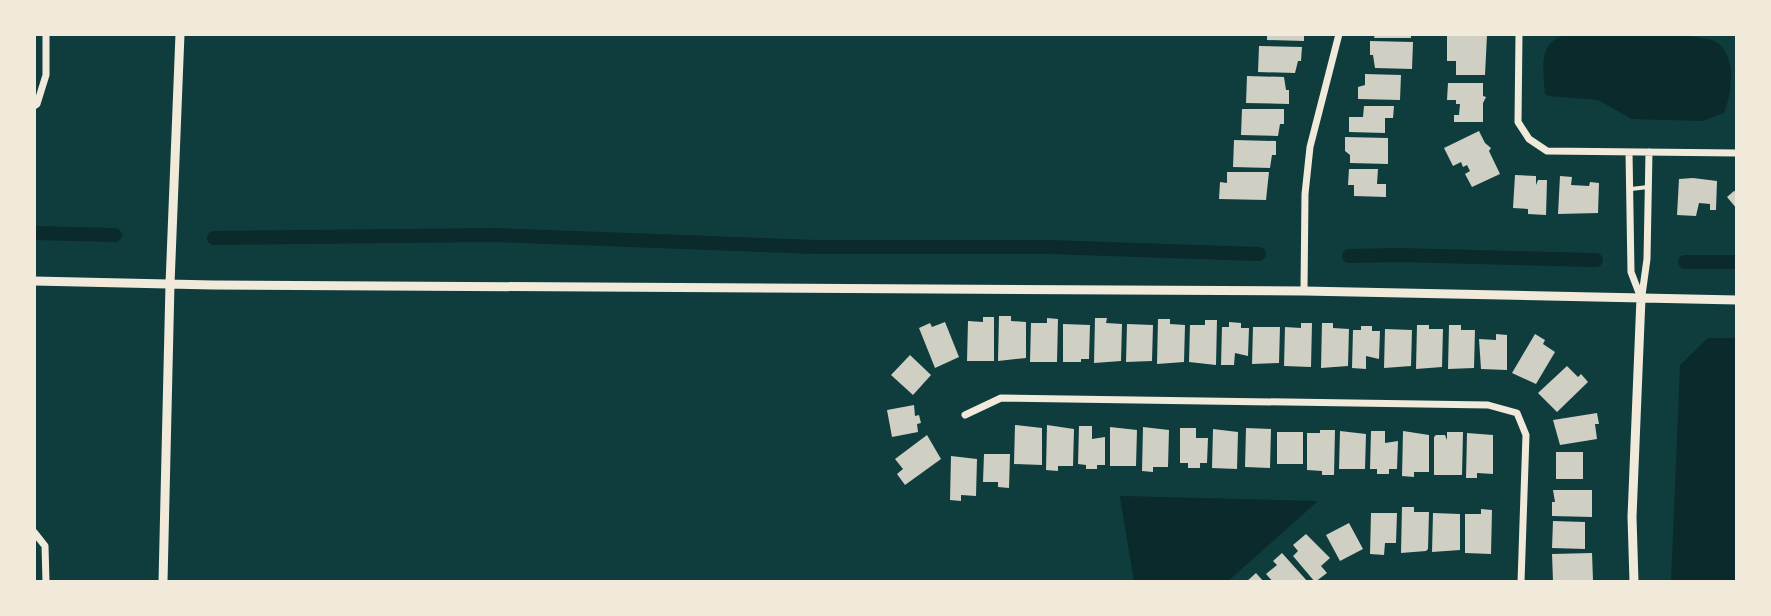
<svg xmlns="http://www.w3.org/2000/svg" width="1771" height="616" font-family="'Source Serif 4',serif">
<style>
.water{fill:#0a2a2b}
.lines{fill:none;stroke-linecap:round;stroke-linejoin:round}
.canal{stroke:#0a2a2b;stroke-width:14}
.building{fill:#cfcfc3}
.service{stroke:#f1e9da;stroke-width:4}
.minor{stroke:#f1e9da;stroke-width:7}
.tertiary{stroke:#f1e9da;stroke-width:9}
</style>
<rect width="100%" height="100%" fill="#0f3d3e"/>
<path class="water" d="M1570 34C1594 34 1705 31 1718 43 1737 59 1732 92 1724 113L1702 121 1632 119 1598 100 1549 96 1545 94C1543 66 1537 40 1570 34Z
M1708 338H1737V582H1671L1680 365Z
M1120 497V496L1318 501 1227 582H1134Z"/>
<g class="lines">
<path class="canal" d="M34 233 115 235
M214 238 494 235 817 247H1049L1259 254
M1349 256 1398 255 1596 260
M1685 262H1737"/>
</g>
<path class="building" d="M1267 34H1304V41L1267 40Z
M1375 34H1411V38H1374Z
M1447 34 1487 35 1485 75H1456V61H1447Z
M1370 41 1413 42 1412 69 1375 68 1373 55H1370Z
M1259 46 1302 47 1301 61H1298L1295 73 1258 72Z
M1365 74 1401 75 1400 100 1358 99V87L1365 85Z
M1247 76 1284 77 1286 90H1289V104L1246 103Z
M1448 83H1483V96L1486 97 1483 103V122H1454V115H1459L1460 104H1456V100H1447Z
M1364 106H1394L1393 118H1385V133L1349 132V117H1363Z
M1242 109H1284V124H1280L1278 136 1241 135Z
M1479 131 1485 143 1491 148 1489 151 1500 174 1472 187 1465 174 1470 171 1467 165 1463 167 1461 162 1453 166 1444 148Z
M1345 137 1388 138V164L1350 163V155L1345 151Z
M1234 140 1276 141V155H1272L1270 168 1233 167Z
M1349 169H1378L1377 184H1386V197L1354 196V185H1348Z
M1227 172H1269L1266 200 1219 199 1220 182 1227 183Z
M1515 175 1536 176V185L1538 180H1547L1546 215 1528 214V209L1513 208Z
M1560 176 1572 177 1571 185 1589 186 1590 182 1599 183 1598 213 1558 214Z
M1693 178 1717 181 1716 210H1710V204L1699 203 1696 216 1677 215 1679 179Z
M1734 191 1737 192V209L1727 197Z
M999 316H1011V321L1026 322V358L998 361Z
M983 317H994V361H967L968 321 983 322Z
M1047 318 1058 319 1057 362H1030L1031 323H1047Z
M1095 318H1107L1106 323 1122 324 1121 361 1094 363Z
M1158 319H1170V324L1185 325 1184 362 1157 364Z
M1205 320H1217L1216 365 1189 362 1190 325H1205Z
M945 322 959 357 935 368 919 328 930 323 932 327Z
M1229 322 1241 323V328H1249L1248 356 1235 353 1234 365H1221L1222 327H1229Z
M1301 323H1312L1311 367 1284 366 1285 327 1301 328Z
M1322 323H1333V328L1349 329 1348 366 1321 368Z
M1063 324 1090 325 1089 359H1081V362H1063Z
M1127 324 1153 325 1152 361 1126 362Z
M1417 325H1429V329H1443L1442 367 1416 369Z
M1449 325H1461V330H1475L1474 368 1448 369Z
M1361 326H1372V331H1380L1379 359 1366 356V369L1352 368 1353 330H1361Z
M1253 327H1280L1279 363 1252 364Z
M1385 329 1412 330 1411 366 1384 368Z
M1496 334 1507 335V370L1481 369 1479 339 1496 340Z
M1535 334 1545 340 1543 344 1555 352 1536 384 1512 373Z
M910 355 931 375 913 395 891 375Z
M1567 366 1578 377 1581 374 1588 382 1557 412 1538 393Z
M914 405 915 416 919 415 921 423 917 424 918 432 892 437 887 410Z
M1597 413 1599 424H1595L1597 439 1560 445 1553 420Z
M1015 425 1042 428V465L1014 464Z
M1047 425 1074 429 1073 466H1058V471L1046 470Z
M1079 426H1092V439L1105 437V465H1097V469H1086V465L1078 464Z
M1110 427 1137 430 1136 466H1110Z
M1143 427 1169 430 1168 467H1153V472L1142 471Z
M1180 428H1196V438H1208L1207 463H1200V468H1188V463H1180Z
M1246 428 1271 429 1270 468 1245 467Z
M1213 429 1238 432 1237 469 1212 468Z
M1320 430H1335L1334 475H1322V471L1307 470V433H1320Z
M1340 431 1366 434 1365 469H1339Z
M1371 431H1385V443L1398 441 1397 469H1389V474H1377V469H1370Z
M1403 431 1429 435V472H1414V477L1402 476Z
M1277 432H1303V464H1277Z
M1447 432H1463L1462 475H1434V437L1436 435H1445L1447 440Z
M1467 433 1493 435V474L1477 473V478H1466Z
M927 435 941 459 905 485 897 474 903 469 895 459Z
M1556 452H1583V479H1556Z
M984 454H1010L1009 488 998 487V482H983Z
M951 456 977 459 976 496 961 495V501L950 500Z
M1553 490H1592V517L1552 516V502H1555Z
M1402 507H1414V512H1429L1428 549 1426 551 1401 553Z
M1481 509 1492 510 1491 554 1465 553V514H1481Z
M1371 513H1397L1396 543H1385L1384 555 1370 554Z
M1433 513 1460 514V550L1432 552Z
M1553 521 1585 522V549L1552 548Z
M1349 523 1363 549 1340 561 1326 535Z
M1306 534 1330 558 1321 566 1327 573 1315 582 1293 556 1298 551 1293 545Z
M1282 553 1308 582H1273L1266 574 1277 565 1273 561Z
M1592 553 1593 580 1553 581 1552 554Z
M1256 573 1264 582H1246Z"/>
<g class="lines">
<path class="service" d="M1631 189 1648 187"/>
<path class="minor" d="M1519 34 1518 122 1529 139 1547 151 1737 153
M34 106 37 104 46 75V34
M1629 152 1631 272 1641 298
M1304 291 1305 194 1310 147 1339 34
M1642 295 1647 259 1649 152
M965 415 1001 398 1488 405 1517 413 1526 435 1521 582
M34 532 45 546 46 582"/>
<path class="tertiary" d="M34 281 213 285 1304 291 1737 300
M163 582 170 284 180 34
M1634 582 1632 517 1641 298"/>
</g>
<rect width="1771" height="616" fill="none" stroke="#f1e9da" stroke-width="72"/>
</svg>
